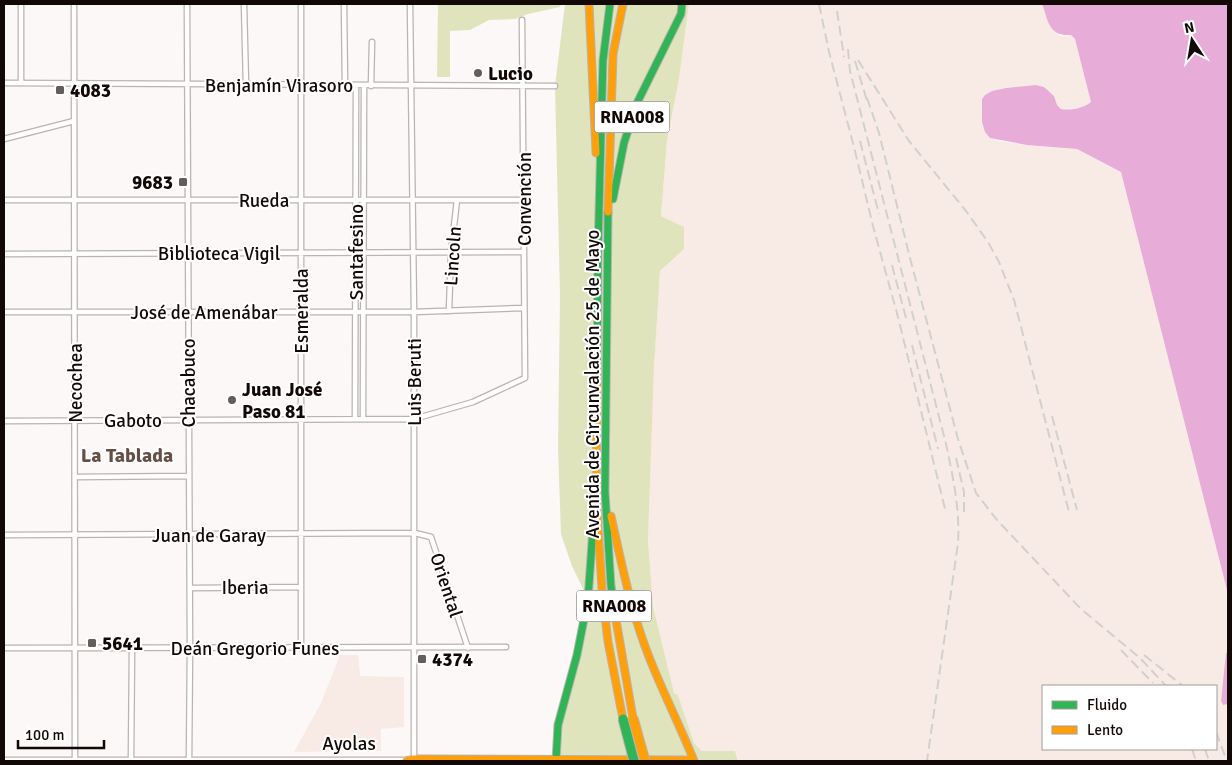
<svg xmlns="http://www.w3.org/2000/svg" width="1232" height="765" font-family="Signika,sans-serif">
<style>
.built{fill:#f8ebe5;fill-rule:evenodd}
.green{fill:#e0e4bd}
.water{fill:#e8acd8}
.lines{fill:none;stroke-linecap:round;stroke-linejoin:round}
.street-casing{stroke:#bab3b1;stroke-width:7}
.fast-casing{stroke:#bab3b1;stroke-width:9}
.slow-casing{stroke:#bab3b1;stroke-width:9}
.street{stroke:#fefefe;stroke-width:4.5}
.fast{stroke:#30b455;stroke-width:7}
.slow{stroke:#ff9f0a;stroke-width:7}
.rail{stroke:#d1d0cf;stroke-width:2;stroke-dasharray:10 5;stroke-linecap:butt}
.fast-bridge-casing{stroke:#bab3b1;stroke-width:11;stroke-linecap:butt}
.slow-bridge-casing{stroke:#bab3b1;stroke-width:11;stroke-linecap:butt}
.fast-bridge{stroke:#30b455;stroke-width:9}
.slow-bridge{stroke:#ff9f0a;stroke-width:9}
.poi-dot{fill:#645d5a;stroke:#fff;stroke-width:2}
.labels{text-anchor:middle;stroke-width:4;stroke-linejoin:round;paint-order:stroke}
.shield{fill:#fff;stroke:#595351;stroke-width:1}
.shield-label{font-size:18px;font-weight:bold;fill:#120906}
.poi-label{font-size:19px;font-weight:bold;fill:#120906;stroke:#fff;text-anchor:start}
.street-label{font-size:19px;fill:#120906;stroke:#fff}
.neighbourhood-label{font-size:20px;font-weight:bold;fill:#665046;stroke:#fff}
</style>
<rect width="100%" height="100%" fill="#fbf8f7"/>
<path class="built" d="M689 4H1042L1052 29 1060 36 1071 35 1075 39 1092 102 1081 108 1067 110 1061 109 1057 105 1054 96 1044 87 1036 85 1006 88 992 91 985 95 982 99V122L985 132 990 138 997 141 1027 145 1077 149 1121 172 1228 594V652L1226 653 1223 705 1228 704V761H738L735 751H702L694 743 678 695 674 694 653 606 648 540 654 369 660 270 684 249V228L661 216 667 141 679 79ZM1043 686H1216V749H1043Z
M340 655H358L360 676 404 677V727L381 729V751L294 752 321 703Z"/>
<path class="green" d="M438 4H561L560 7 528 14 515 19 489 20 470 30 450 31V77H437Z
M565 4H689L679 79 667 141 661 216 684 227V249L660 271 654 369 648 540 653 606 674 693 678 695 694 743 702 751H735L738 761H556L558 725 588 599 572 566 561 534 558 448 560 295 555 86Z"/>
<path class="water" d="M1042 4H1228V594L1121 172 1077 149 1027 145 990 138 985 132 982 122V99L985 95 992 91 1006 88 1036 85 1044 87 1054 96 1057 105 1061 109C1072 111 1083 108 1091 102L1075 39 1071 35C1048 36 1049 22 1042 4Z
M1228 652V704L1223 705 1221 701 1226 653Z"/>
<g class="lines">
<g class="street-casing">
<path id="street" d="M74 4 75 761
M187 4 190 649 189 761
M244 4 246 85
M301 4V648
M344 4 345 86
M410 4 414 312V759
M4 83 555 86
M21 83V4
M371 86 372 42
M4 139 74 121
M4 200H524
M4 254 524 252
M449 311 451 252 457 200
M4 312H414L524 308
M355 419 356 86
M363 419 364 86
M4 421 414 419 473 402 525 378 522 20
M75 477 189 476
M4 535 415 533 431 537 468 648
M190 588 301 587
M4 648 506 647
M4 760H406
M131 761 132 648"/>
</g>
<g class="fast-casing">
<path id="fast" d="M613 199 624 143 637 103 681 14 682 4
M608 212 605 492 611 586 616 620
M597 384 598 250 603 60 610 4
M556 761 558 725 577 655 588 599 593 528"/>
</g>
<g class="slow-casing">
<path id="slow" d="M589 4 596 153
M608 212 613 54 623 4
M597 384 596 496 602 589 608 642 623 719
M611 516C621 561 630 606 646 649 660 687 679 723 694 761
M616 620 633 718
M406 761 414 759 693 760"/>
</g>
<use href="#street" class="street"/>
<use href="#fast" class="fast"/>
<use href="#slow" class="slow"/>
<path class="rail" d="M819 4 829 52 854 147 873 226 898 317 946 513
M837 11 844 57
M848 49 850 71 946 444C953 477 960 509 958 543L927 761
M858 60 909 141 966 211 988 242 999 262 1014 300 1069 512
M855 61 868 104
M867 98 879 133 910 258 958 439 976 493 997 520 1081 609 1140 658 1166 686
M860 141 879 214
M892 265 906 318
M912 345 938 449
M1052 416 1077 510
M956 458 964 492V514
M1121 650 1153 683
M1144 655 1183 686
M1216 732 1227 761
M1192 749 1196 761
M1205 749 1209 761"/>
<g class="fast-bridge-casing">
<path id="fast-bridge" d="M623 719 634 761"/>
</g>
<g class="slow-bridge-casing">
<path id="slow-bridge" d="M633 718 645 761"/>
</g>
<use href="#fast-bridge" class="fast-bridge"/>
<use href="#slow-bridge" class="slow-bridge"/>
</g>
<g class="poi-dot">
<circle cx="478" cy="73" r="5"/>
<rect x="55" y="85" width="10" height="10" rx="2.5"/>
<rect x="178" y="177" width="10" height="10" rx="2.5"/>
<circle cx="232" cy="400" r="5"/>
<rect x="87" y="638" width="10" height="10" rx="2.5"/>
<rect x="417" y="654" width="10" height="10" rx="2.5"/>
</g>
<g class="labels">
<g class="shield">
<rect x="594.5" y="101.5" width="75" height="31" rx="4"/>
<rect x="576.5" y="590.5" width="75" height="31" rx="4"/>
</g>
<g class="shield-label">
<text x="632" y="123">RNA008</text>
<text x="614" y="612">RNA008</text>
</g>
<g class="poi-label">
<text x="488" y="80">Lucio</text>
<text x="70" y="97">4083</text>
<text x="173" y="189" text-anchor="end">9683</text>
<text x="242" y="396">Juan José<tspan x="242" dy="22">Paso 81</tspan></text>
<text x="102" y="650">5641</text>
<text x="432" y="666">4374</text>
</g>
<g class="street-label">
<text x="279" y="92">Benjamín Virasoro</text>
<text transform="translate(524 199) rotate(-90)" y="7">Convención</text>
<text x="264" y="207">Rueda</text>
<text transform="translate(356 252) rotate(-90)" y="7">Santafesino</text>
<text x="219" y="260">Biblioteca Vigil</text>
<text transform="translate(452 256) rotate(-86)" y="7">Lincoln</text>
<text transform="translate(301 311) rotate(-90)" y="7">Esmeralda</text>
<text x="204" y="319">José de Amenábar</text>
<text transform="translate(414 382) rotate(-90)" y="7">Luis Beruti</text>
<text transform="translate(75 383) rotate(-90)" y="7">Necochea</text>
<text transform="translate(188 383) rotate(-90)" y="7">Chacabuco</text>
<text transform="translate(592 384) rotate(-90)" y="7">Avenida de Circunvalación 25 de Mayo</text>
<text x="133" y="427">Gaboto</text>
<text x="209" y="542">Juan de Garay</text>
<text transform="translate(447 585) rotate(72)" y="7">Oriental</text>
<text x="245" y="594">Iberia</text>
<text x="255" y="655">Deán Gregorio Funes</text>
<text x="349" y="750">Ayolas</text>
</g>
<g class="neighbourhood-label">
<text x="127" y="462">La Tablada</text>
</g>
</g>
<rect width="1232" height="765" fill="none" stroke="#120906" stroke-width="10"/>
<rect x="1042" y="685" width="175" height="65" fill="#ffffff" stroke="#a09d9b"/>
<rect x="1052" y="701" width="25" height="8" fill="#30b455" stroke="#a09d9b"/>
<text x="1087" y="710" font-size="15" fill="#120906">Fluido</text>
<rect x="1052" y="726" width="25" height="8" fill="#ff9f0a" stroke="#a09d9b"/>
<text x="1087" y="735" font-size="15" fill="#120906">Lento</text>
<g transform="translate(1192 40) rotate(348)" stroke="#ffffff" stroke-width="4" paint-order="stroke">
<path d="M0-4L9 19L0 12L-9 19Z" fill="#120906"/>
<text y="-8" font-size="14" font-weight="bold" text-anchor="middle" fill="#120906">N</text>
</g>
<path d="M18 740v8h86v-8" fill="none" stroke="#120906" stroke-width="2.5"/>
<text x="25" y="740" font-size="15" fill="#120906" stroke="#ffffff" stroke-width="4" paint-order="stroke">100 m</text>
</svg>
